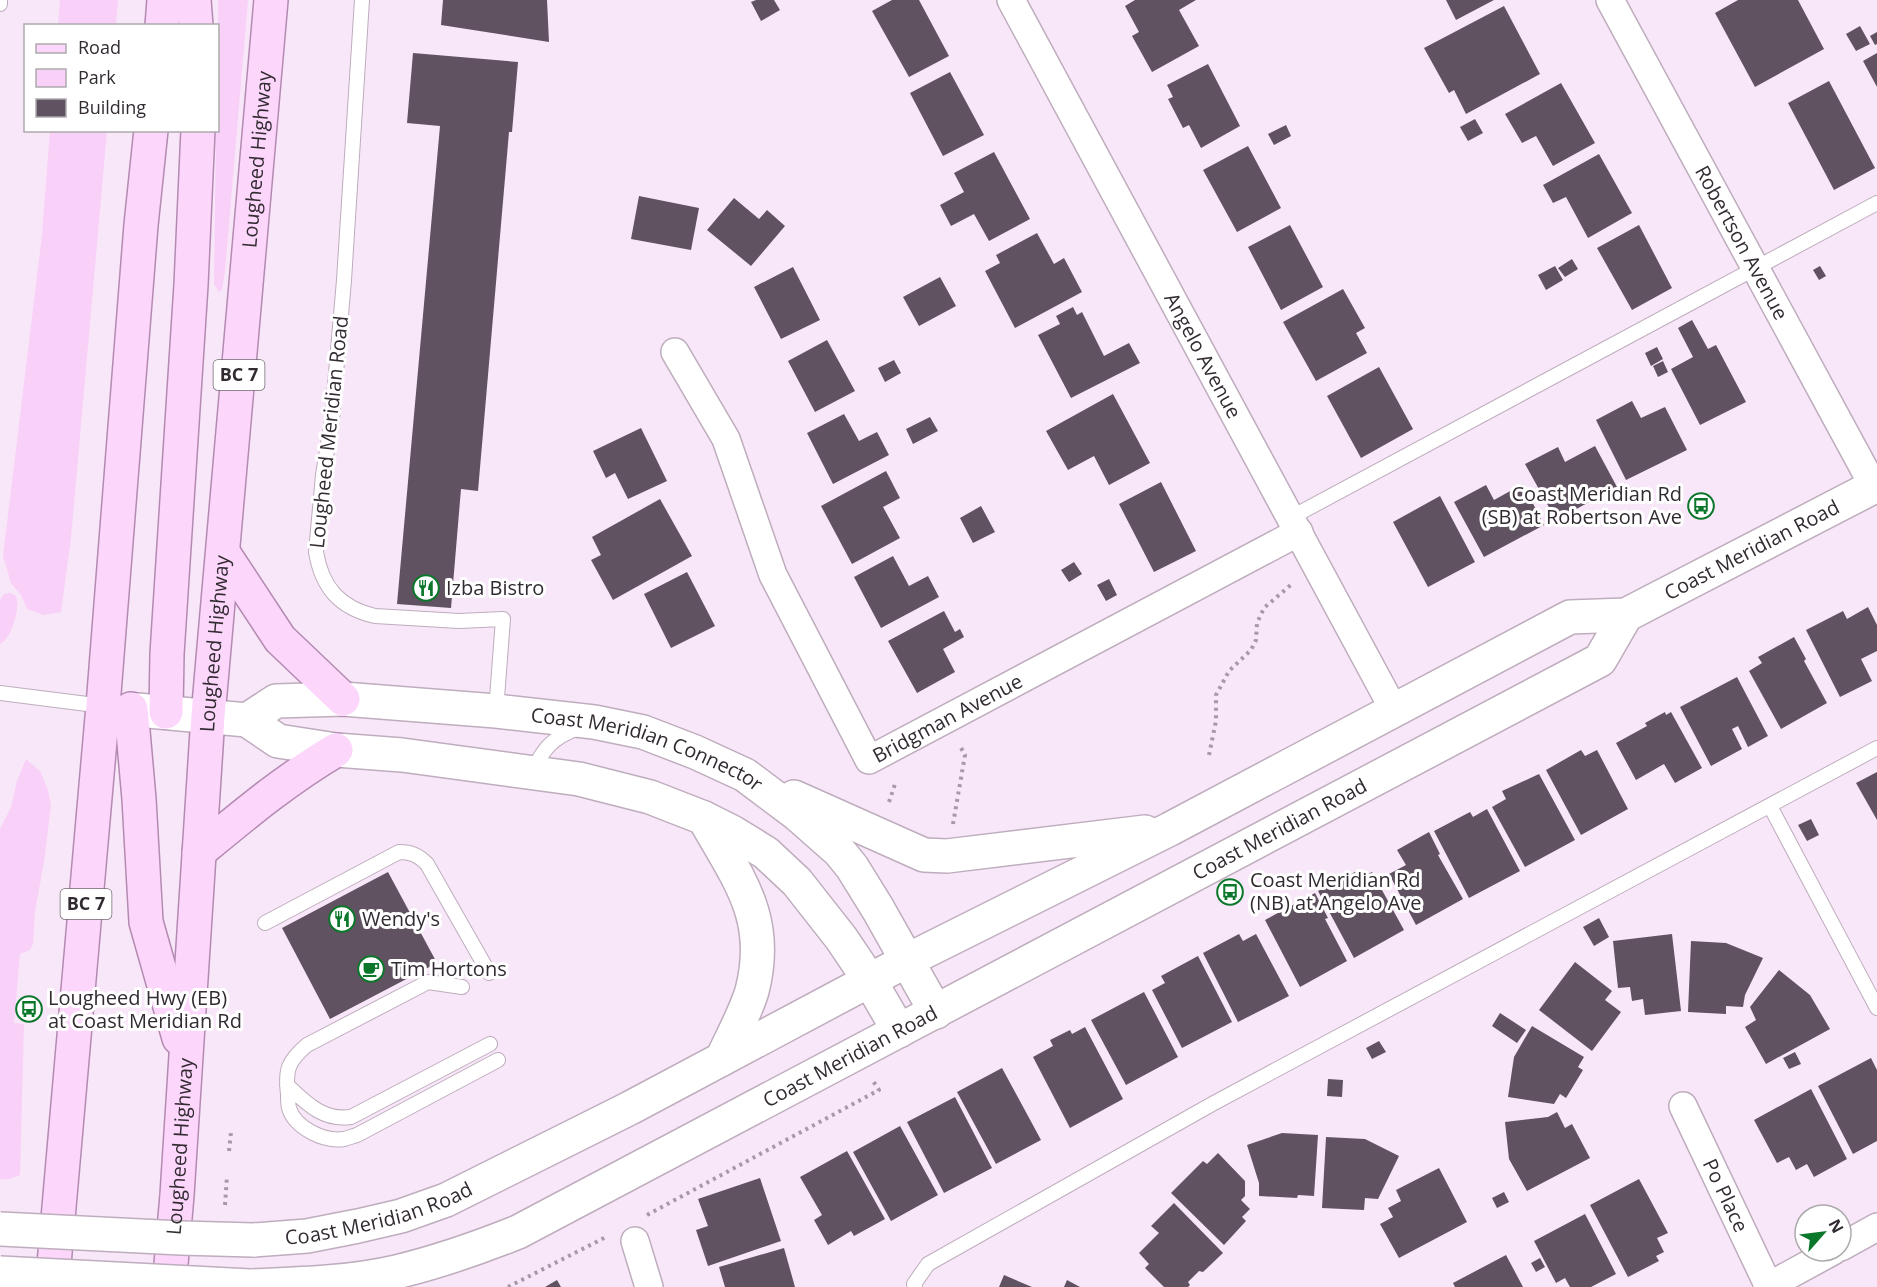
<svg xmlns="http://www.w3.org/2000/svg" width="1877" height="1287" font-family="'Open Sans',sans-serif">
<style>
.green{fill:#f9d0f8}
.building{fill:#605260}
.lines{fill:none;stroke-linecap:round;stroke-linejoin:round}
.lane-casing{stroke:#beadbd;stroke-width:16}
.street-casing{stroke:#beadbd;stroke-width:30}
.secondary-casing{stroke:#beadbd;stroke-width:36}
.primary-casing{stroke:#b48ab3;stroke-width:36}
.path{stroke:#a79aa7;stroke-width:4;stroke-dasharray:3 4.5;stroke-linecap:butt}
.lane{stroke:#fff;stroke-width:14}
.street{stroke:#fff;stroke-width:27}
.secondary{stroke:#fff;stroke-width:33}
.primary{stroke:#fcd7fb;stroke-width:33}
.secondary-bridge-casing{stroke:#beadbd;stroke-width:36;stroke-linecap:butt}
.secondary-bridge{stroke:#fff;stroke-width:33}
.labels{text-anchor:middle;stroke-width:6;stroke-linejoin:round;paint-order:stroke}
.shield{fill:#fff;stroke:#706b70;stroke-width:1.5}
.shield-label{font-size:18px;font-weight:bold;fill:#322b32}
.street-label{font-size:20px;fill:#322b32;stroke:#fff}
.poi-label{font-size:20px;fill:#322b32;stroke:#fff;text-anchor:start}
</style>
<rect width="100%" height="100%" fill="#f8e7f8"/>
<path class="green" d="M60 0H118L116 25H58Z
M218 0H248L225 271 222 289 219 292 214 284 216 131 218 130Z
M50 131H107L71 538 61 612 44 615 27 609 21 595 11 583 3 556 42 235Z
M10 593 16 596C21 606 11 640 0 644V600L4 594Z
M26 759 40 771 48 790 51 805 44 862 35 911 33 944 30 950 20 954 14 1023 24 1024 20 1175 9 1179H0V829L11 807 17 781Z"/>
<path class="building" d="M443 0H547L549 42 441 25Z
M756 0H774L780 10 761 21 751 2Z
M892 0H919L949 56 909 77 872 11Z
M1135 0H1196L1179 10 1199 46 1152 72 1132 36 1139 32 1125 6Z
M1446 0H1494L1456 20Z
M1738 0H1798L1824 49 1755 87 1715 13Z
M1504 6 1540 74 1466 114 1454 90 1449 93 1424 48Z
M1860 26 1870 44 1856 51 1846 34Z
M1877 32V44L1875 45 1870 36Z
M413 53 518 62 512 132H509L478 491 461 489 451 608 397 604 440 126 407 123Z
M1877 53V87L1863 61Z
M1208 64 1240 126 1201 148 1189 125 1183 128 1168 99 1173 97 1167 85Z
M950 72 984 135 943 156 910 93Z
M1829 81 1875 168 1834 190 1788 103Z
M1561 83 1595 143 1553 166 1536 136 1522 143 1505 114Z
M1475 119 1483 133 1468 141 1460 127Z
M1286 125 1291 136 1274 145 1268 134Z
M1248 146 1281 208 1237 232 1203 170Z
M994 152 1030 219 989 241 974 214 951 226 940 205 964 192 954 173Z
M1599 154 1632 213 1588 238 1566 197 1553 203 1543 185Z
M639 196 699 208 691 250 631 239Z
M734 198 759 219 767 210 785 226 751 266 707 230Z
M1290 225 1323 287 1281 310 1248 247Z
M1639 225 1672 288 1632 310 1597 248Z
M1037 233 1054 264 1064 258 1082 292 1015 328 985 271 1000 263 996 255Z
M1572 259 1578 269 1565 277 1558 268Z
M1555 266 1563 280 1546 290 1538 275Z
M1820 266 1826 276 1819 280 1813 270Z
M793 267 820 320 781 339 754 287Z
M940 277 956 306 919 326 903 297Z
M1343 289 1365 328 1356 333 1367 353 1316 381 1283 322Z
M1073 307 1077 315 1082 312 1104 356 1129 343 1140 363 1071 398 1038 335 1060 324 1056 316Z
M1692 320 1708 349 1716 345 1746 402 1700 425 1671 369 1693 357 1678 328Z
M827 340 855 391 815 412 788 361Z
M1657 347 1663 359 1651 366 1645 353Z
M894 360 901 373 885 382 878 368Z
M1663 361 1668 372 1658 377 1653 366Z
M1379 367 1413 429 1361 458 1327 396Z
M1113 394 1150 463 1109 485 1094 456 1068 470 1046 431Z
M1632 401 1641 418 1665 407 1687 450 1626 480 1596 420Z
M844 414 859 441 877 432 889 455 833 484 807 433Z
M930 417 938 431 913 444 906 429Z
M641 428 667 481 628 499 615 473 606 478 593 451Z
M1595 446 1617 487 1556 520 1525 464 1558 447 1565 462Z
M886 471 900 498 883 507 900 538 852 564 821 506Z
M1161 482 1196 551 1154 572 1119 504Z
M1523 484 1544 525 1484 557 1454 502 1486 485 1494 500Z
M1440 496 1475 562 1428 587 1393 522Z
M660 499 692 556 613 600 591 560 601 555 592 537Z
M981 506 995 532 973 543 960 518Z
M893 556 909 586 928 576 939 597 881 628 854 577Z
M1074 562 1082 574 1069 582 1061 570Z
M687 572 715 626 671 648 644 594Z
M1109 579 1117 595 1106 601 1097 585Z
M1868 607 1877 625V651L1861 659 1872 681 1840 697 1806 630 1843 611 1847 619Z
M944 611 955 632 960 629 964 637 943 649 955 672 917 693 888 641Z
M1794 637 1806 659 1804 661 1827 703 1781 729 1749 671 1762 663 1758 657Z
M1737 677 1768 736 1748 747 1738 726 1732 729 1742 749 1711 766 1680 707Z
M1665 712 1666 715 1671 712 1702 768 1675 783 1664 764 1636 780 1616 743 1647 726 1645 723Z
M1581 750 1585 756 1597 750 1628 809 1581 835 1546 770Z
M1877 772V820L1856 783Z
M1539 774 1575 840 1525 867 1492 807 1506 799 1502 791Z
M1487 809 1520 871 1469 898 1434 831 1470 812 1473 817Z
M1811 819 1819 835 1807 841 1798 825Z
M1429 832 1440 854 1438 855 1463 899 1416 925 1389 874 1406 865 1397 850Z
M388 872 437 963 330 1019 282 928Z
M1355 872 1358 879 1372 872 1404 930 1354 958 1318 891Z
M1315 893 1328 918 1325 919 1347 961 1300 987 1265 920Z
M1599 918 1609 937 1594 946 1583 927Z
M1239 934 1243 941 1256 934 1289 996 1238 1022 1203 953Z
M1672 934 1681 1011 1645 1015 1643 999 1632 1001 1630 987 1618 988 1613 941Z
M1691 941 1726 943 1763 958 1745 995 1743 1007 1726 1006V1014L1688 1012Z
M1198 956 1232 1022 1182 1048 1152 990 1165 983 1161 976Z
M1575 962 1612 991 1605 1000 1621 1012 1592 1051 1539 1010Z
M1779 970 1810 995 1830 1029 1766 1064 1745 1027 1756 1020 1750 1007Z
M1144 992 1178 1057 1126 1085 1091 1020Z
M1500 1013 1526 1030 1517 1043 1492 1026Z
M1532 1026 1584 1057 1578 1067 1583 1070 1566 1098 1560 1094 1554 1104 1508 1097 1514 1057Z
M1085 1027 1123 1099 1070 1128 1033 1057 1053 1046 1050 1040 1070 1030 1072 1034Z
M1379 1041 1386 1052 1372 1059 1366 1048Z
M1795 1052 1801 1064 1789 1069 1783 1058Z
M1871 1058 1877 1070V1141L1853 1154 1818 1086Z
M1002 1068 1041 1140 996 1164 957 1092Z
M1328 1079 1343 1080 1342 1097 1327 1096Z
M1811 1089 1847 1159 1814 1177 1807 1164 1796 1170 1789 1157 1777 1163 1754 1120Z
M955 1097 992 1168 944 1193 907 1122Z
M1557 1112 1565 1128 1572 1124 1590 1158 1527 1191 1509 1159 1505 1122 1548 1117Z
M900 1126 938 1195 891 1221 853 1152Z
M1282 1133 1318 1135 1314 1196 1298 1195 1297 1198 1259 1196V1183L1247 1145Z
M1326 1137 1365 1139 1399 1156 1378 1199 1365 1198 1364 1210 1322 1208Z
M847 1151 885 1219 854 1236 851 1231 828 1245 814 1220 822 1215 800 1177Z
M1218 1153 1245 1181V1196L1241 1200 1250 1209 1242 1217 1246 1221 1224 1245 1171 1193 1203 1161 1207 1164Z
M1439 1168 1467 1222 1399 1258 1380 1224 1393 1217 1388 1208 1401 1201 1396 1190Z
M760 1178 781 1241 708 1266 696 1230 708 1226 698 1199Z
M1639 1179 1668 1233 1657 1238 1664 1252 1656 1256 1659 1261 1628 1277 1590 1205Z
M1504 1192 1509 1202 1497 1208 1492 1198Z
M1174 1203 1223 1253 1203 1272 1199 1271 1188 1282 1190 1285 1188 1287H1164L1145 1268 1149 1264 1139 1253 1159 1233 1151 1226Z
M1585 1214 1616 1274 1591 1287H1570L1565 1278 1556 1283 1534 1241Z
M784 1248 795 1287H725L719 1267Z
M1506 1255 1523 1287H1455L1453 1283Z
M1540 1258 1545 1267 1536 1272 1531 1263Z
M1004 1275 1032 1287H999Z
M557 1280 561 1287H545Z
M1067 1280 1080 1287H1064Z"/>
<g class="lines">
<g class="lane-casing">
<path id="lane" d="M362 0 344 280 332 420 323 475 316 552C322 588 340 608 375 616L459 621 503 619 496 711
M0 4V0
M1290 518 1877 203
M0 693 103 706
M532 772C544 748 552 738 578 728
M1770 806 1877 1008
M265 923 399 852C411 852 418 855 427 864L489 973
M462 987 428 982 307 1045C288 1061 285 1070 288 1094 288 1099 288 1104 289 1108 295 1128 324 1142 344 1139 348 1138 353 1136 357 1135L498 1060
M287 1085C306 1103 323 1121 351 1117L490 1044
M915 1287 914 1284 928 1264 1214 1103 1877 748"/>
</g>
<g class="street-casing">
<g id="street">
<path id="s1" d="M1011 0 1394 710"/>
<path id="s2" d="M1610 0 1874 487"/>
<path id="s3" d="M675 352 726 439 773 575 869 760 1299 532"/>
<path id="s4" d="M1683 1106 1769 1287"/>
<path d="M635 1241 649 1287"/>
<path d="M1841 1247 1877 1227"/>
<path d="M1767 1287 1833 1251"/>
</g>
</g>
<g class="secondary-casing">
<g id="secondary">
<path d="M137 710 247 720 278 741 336 750 402 755 579 779 650 797 704 818 732 832 766 853 797 882 841 938 870 981 899 1031"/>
<path id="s5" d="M247 720 276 701 343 699 496 711 594 722 643 732 695 752 745 775 797 814 839 851 852 867 878 909 936 1012"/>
<path d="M794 797 924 855 947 856 1145 832"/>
<path d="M704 818C738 879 771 917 752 991 745 1014 732 1037 722 1059"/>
<path id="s6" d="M253 1240 307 1236 358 1226 401 1216 446 1200 630 1108 906 961 1170 829 1570 617 1626 615 1877 485"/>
<path id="s7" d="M250 1286C298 1284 348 1283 396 1272 438 1262 478 1248 518 1232L1600 660 1626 615"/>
</g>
</g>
<g class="primary-casing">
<g id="primary">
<path d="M194 0 196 26"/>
<path d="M162 26 164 0"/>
<path d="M224 554 280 639 343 699"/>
<path d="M131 709 139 799 146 922 179 1038"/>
<path d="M166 712 167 654 191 285 198 130"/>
<path d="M199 852C245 814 284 781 336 750"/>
<path d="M52 1287 103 706 141 225 151 130"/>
<path id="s8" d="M169 1287 177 1195 208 716 271 0"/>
</g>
</g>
<path class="path" d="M1209 755 1216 721V695L1229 671 1251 650 1256 640 1257 623 1264 608 1293 583
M889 802 896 781
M953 824 965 755 960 746
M229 1151 231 1132
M225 1205 227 1176
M647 1215 879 1090 873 1081
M508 1287 606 1237"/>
<use href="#lane" class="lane"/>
<use href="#street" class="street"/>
<use href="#secondary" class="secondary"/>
<use href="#primary" class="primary"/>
<g class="secondary-bridge-casing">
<path id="secondary-bridge" d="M0 1229 181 1238 253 1240
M0 1273 250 1286"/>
</g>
<use href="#secondary-bridge" class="secondary-bridge"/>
</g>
<defs>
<g id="bus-ring" transform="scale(1.35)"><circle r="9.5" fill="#fff" stroke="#0b772b" stroke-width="1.5"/><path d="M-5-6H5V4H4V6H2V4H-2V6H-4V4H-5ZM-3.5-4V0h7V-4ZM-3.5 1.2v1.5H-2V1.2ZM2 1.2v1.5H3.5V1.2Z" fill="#0b772b"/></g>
<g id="restaurant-ring" transform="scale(1.35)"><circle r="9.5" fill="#fff" stroke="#0b772b" stroke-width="1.5"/><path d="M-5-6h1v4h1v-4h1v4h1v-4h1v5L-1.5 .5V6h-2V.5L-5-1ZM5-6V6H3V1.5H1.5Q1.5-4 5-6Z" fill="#0b772b"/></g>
<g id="cafe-ring" transform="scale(1.35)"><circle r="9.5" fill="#fff" stroke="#0b772b" stroke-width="1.5"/><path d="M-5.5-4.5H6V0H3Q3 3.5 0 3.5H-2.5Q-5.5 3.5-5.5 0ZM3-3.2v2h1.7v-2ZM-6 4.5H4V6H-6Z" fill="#0b772b"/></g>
</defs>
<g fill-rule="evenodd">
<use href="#bus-ring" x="1701" y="506"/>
<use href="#restaurant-ring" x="426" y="588"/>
<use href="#bus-ring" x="1230" y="892"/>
<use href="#restaurant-ring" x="342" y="919"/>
<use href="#cafe-ring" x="371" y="969"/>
<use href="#bus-ring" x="29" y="1009"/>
</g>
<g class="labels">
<g class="shield">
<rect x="213.5" y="360" width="51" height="30" rx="4.5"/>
<rect x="60.5" y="889" width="51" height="30" rx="4.5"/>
</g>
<g class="shield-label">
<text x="239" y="381">BC 7</text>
<text x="86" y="910">BC 7</text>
</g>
<g class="street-label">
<text dy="7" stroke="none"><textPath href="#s8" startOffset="1131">Lougheed Highway</textPath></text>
<text dy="7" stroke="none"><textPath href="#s2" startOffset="276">Robertson Avenue</textPath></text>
<text dy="7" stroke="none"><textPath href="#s1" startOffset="404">Angelo Avenue</textPath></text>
<text transform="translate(329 432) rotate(-84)" y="7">Lougheed Meridian Road</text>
<text dy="7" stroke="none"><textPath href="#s6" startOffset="1662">Coast Meridian Road</textPath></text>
<text dy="7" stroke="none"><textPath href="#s8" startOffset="645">Lougheed Highway</textPath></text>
<text dy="7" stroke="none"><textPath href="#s3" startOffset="542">Bridgman Avenue</textPath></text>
<text dy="7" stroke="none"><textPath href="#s5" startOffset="412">Coast Meridian Connector</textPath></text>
<text dy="7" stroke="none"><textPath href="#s7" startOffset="1137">Coast Meridian Road</textPath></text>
<text dy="7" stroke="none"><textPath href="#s7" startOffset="651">Coast Meridian Road</textPath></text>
<text dy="7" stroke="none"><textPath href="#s8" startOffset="141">Lougheed Highway</textPath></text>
<text dy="7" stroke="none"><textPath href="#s4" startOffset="99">Po Place</textPath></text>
<text dy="7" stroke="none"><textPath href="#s6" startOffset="129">Coast Meridian Road</textPath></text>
</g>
<g class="poi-label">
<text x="1682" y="501" text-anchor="end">Coast Meridian Rd<tspan x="1682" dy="23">(SB) at Robertson Ave</tspan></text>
<text x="446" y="595">Izba Bistro</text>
<text x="1250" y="887">Coast Meridian Rd<tspan x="1250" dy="23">(NB) at Angelo Ave</tspan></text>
<text x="362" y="926">Wendy's</text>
<text x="391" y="976">Tim Hortons</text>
<text x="48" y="1005">Lougheed Hwy (EB)<tspan x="48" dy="23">at Coast Meridian Rd</tspan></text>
</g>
</g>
<rect x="24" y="24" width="195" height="108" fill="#ffffff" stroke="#adaaad" stroke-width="1.5"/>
<rect x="36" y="44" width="30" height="9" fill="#fcd7fb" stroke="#adaaad" stroke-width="1.5"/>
<text x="78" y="54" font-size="18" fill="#322b32">Road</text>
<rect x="36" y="69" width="30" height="18" fill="#f9d0f8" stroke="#adaaad" stroke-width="1.5"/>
<text x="78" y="84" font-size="18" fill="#322b32">Park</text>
<rect x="36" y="99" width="30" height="18" fill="#605260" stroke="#adaaad" stroke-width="1.5"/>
<text x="78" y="114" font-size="18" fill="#322b32">Building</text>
<g transform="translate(1823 1233) rotate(62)"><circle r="28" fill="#ffffff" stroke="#adaaad" stroke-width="1.5"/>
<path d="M0-4.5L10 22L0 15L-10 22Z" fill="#0b772b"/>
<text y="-9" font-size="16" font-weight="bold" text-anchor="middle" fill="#322b32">N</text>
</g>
</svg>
